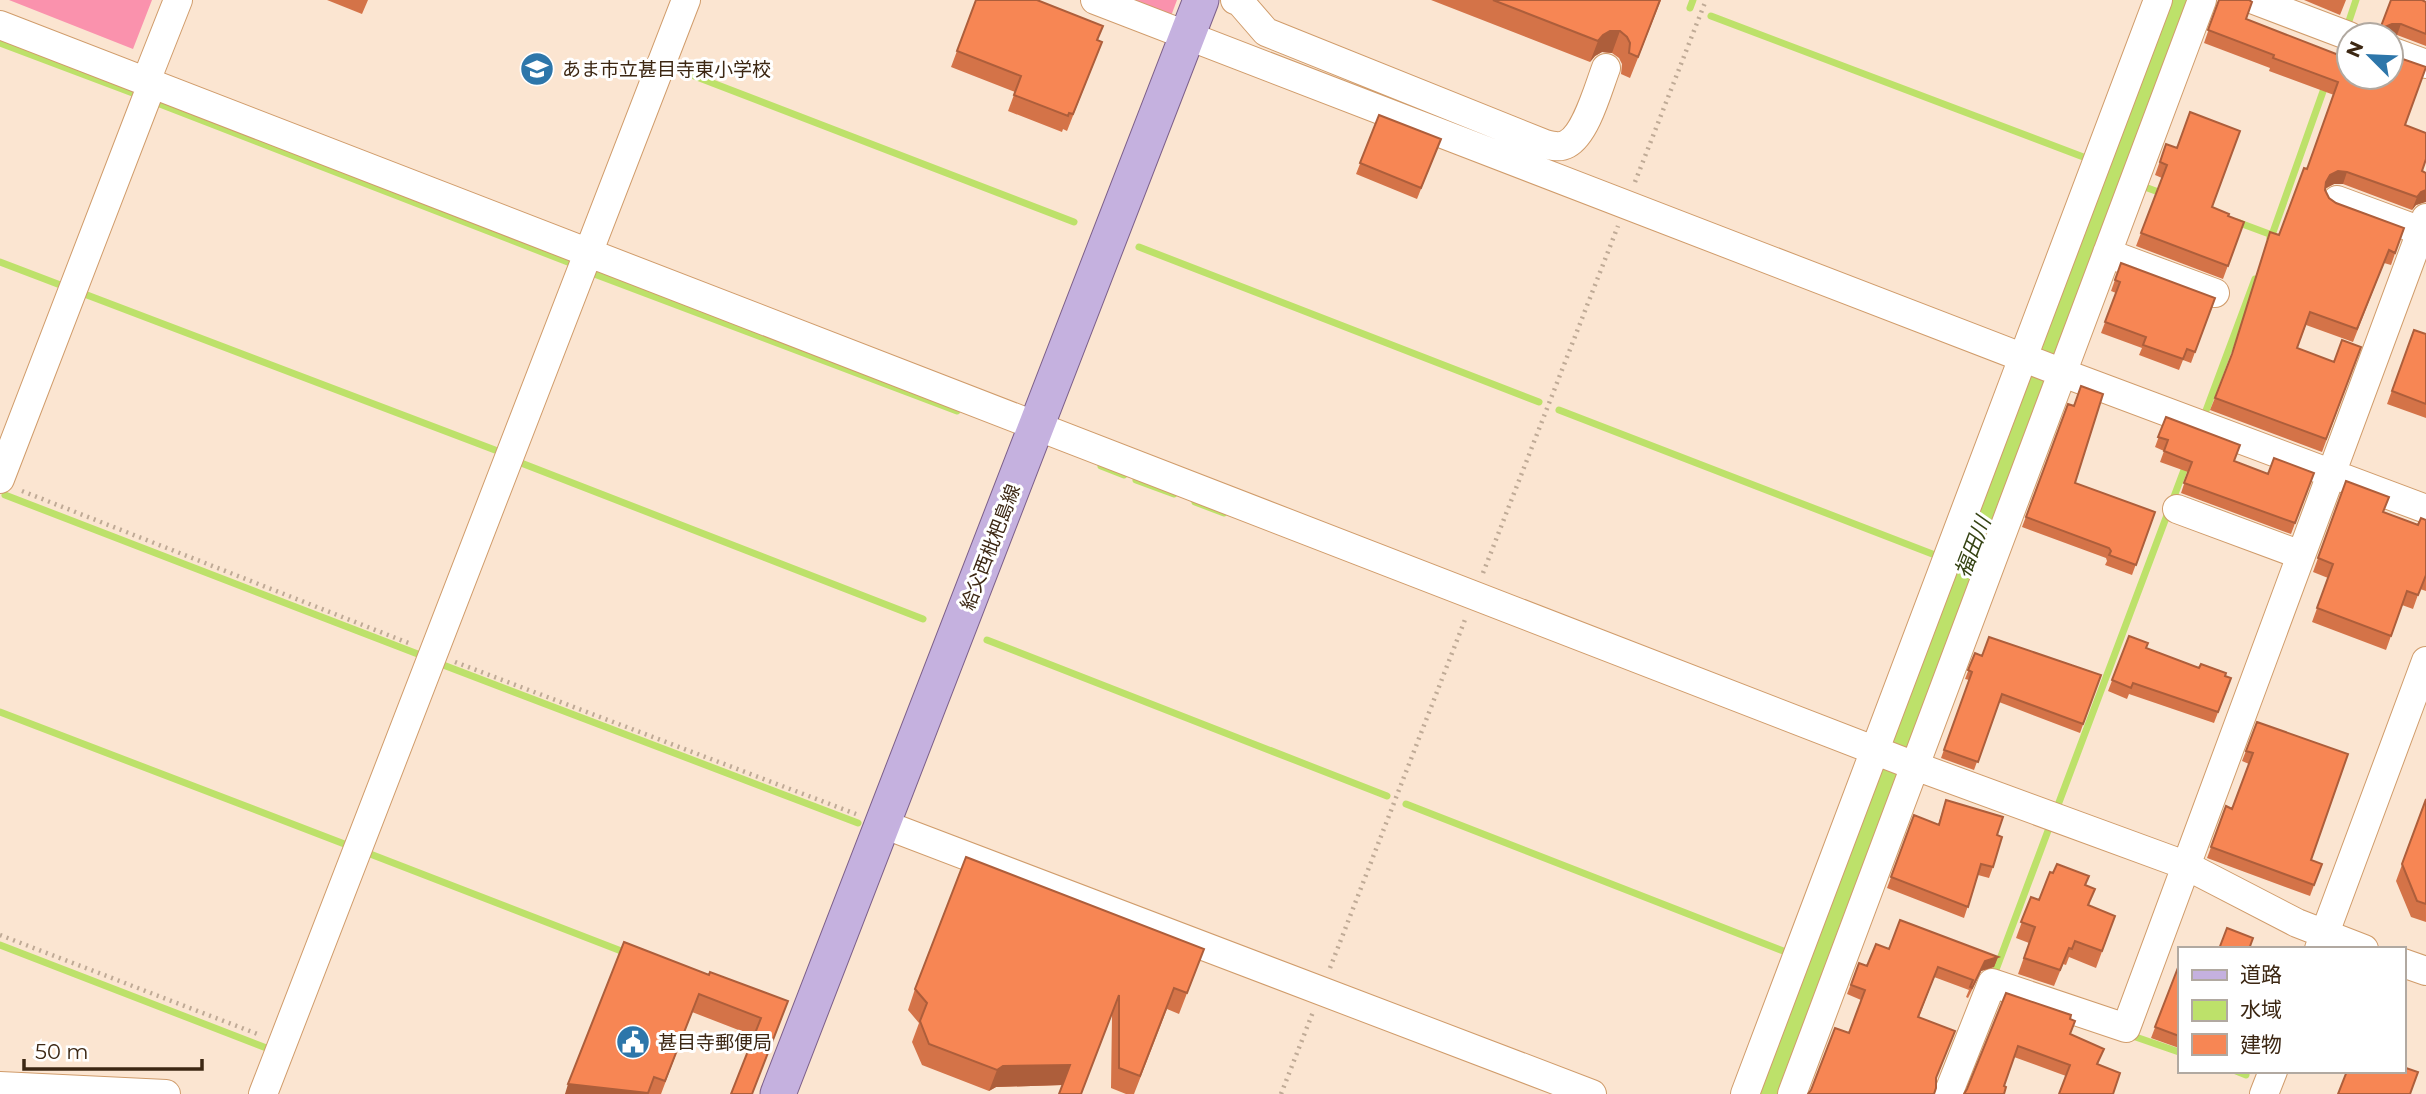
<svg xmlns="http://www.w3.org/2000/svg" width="2426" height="1094" font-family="Montserrat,'Noto Sans JP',sans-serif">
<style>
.green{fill:#fa92ad}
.water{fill:#bde16a}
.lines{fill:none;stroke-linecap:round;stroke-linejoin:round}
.stream{stroke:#bde16a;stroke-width:7}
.minor-casing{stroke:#d09c6b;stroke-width:30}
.major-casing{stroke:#7c5f89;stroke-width:37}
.path{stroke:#bfaa96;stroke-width:4.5;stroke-dasharray:2 5;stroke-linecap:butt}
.minor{stroke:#fff;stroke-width:28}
.major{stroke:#c5b1df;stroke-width:35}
.wall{fill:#d47348}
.shaded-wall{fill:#ad5e3b}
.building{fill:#f78654;stroke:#ad5e3b;stroke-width:2}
.labels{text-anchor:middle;stroke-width:6;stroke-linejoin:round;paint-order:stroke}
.poi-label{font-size:19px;fill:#3c2713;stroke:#fff;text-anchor:start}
.street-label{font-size:19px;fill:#3c2713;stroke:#fff}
.water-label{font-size:21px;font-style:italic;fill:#354313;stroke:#fff}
</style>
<rect width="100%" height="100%" fill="#fbe5d1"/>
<path class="green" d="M9 0H152L133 49Z
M1116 0H1177L1168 24Z"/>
<path class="water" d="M2169 0H2194L1782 1094H1757Z"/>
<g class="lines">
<path class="stream" d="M1690 8 1693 0
M1711 16 2086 158
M2347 27 2356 0
M0 43 138 95
M676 69 1074 222
M152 101 573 264
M2142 186 2164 194
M2237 222 2272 235 2270 238
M2272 235 2326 83
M1139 247 1539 402
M0 262 63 286
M589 272 957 411
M87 295 495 450
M1559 410 1935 555
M2204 416 2255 279
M516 461 923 619
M1101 466 1124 475
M1136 480 1174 494
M5 495 423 656
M1195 502 1224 513
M987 640 1387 796
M438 663 858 823
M0 712 347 845
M1406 804 1786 952
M2058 805 2187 462
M365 852 629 954
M0 945 269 1049
M1994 975 2049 828
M2127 1034 2179 1052
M2236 1071 2246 1075"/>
<g class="minor-casing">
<path id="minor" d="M1095 0 2063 373 2426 509
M1235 0 1240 2 1266 32 1545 144C1552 146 1560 148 1567 144 1586 134 1598 89 1606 68
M2254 0 2349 36
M0 25 1915 766 2185 865 2297 923 2364 949
M2391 51 2426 64
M146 81 178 0
M2337 200 2421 231
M2107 253 2215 293
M0 479 152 84
M2177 509 2301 555
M883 824 1592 1094
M2319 949 2426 661
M2403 963 2426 971
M0 1086 166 1094
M263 1094 686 0
M1745 1094 2158 0
M1792 1094 2202 0
M1948 1094 1992 983 2126 1028 2426 218
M2264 1094 2273 1071"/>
</g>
<g class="major-casing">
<path id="major" d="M778 1094 1201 0"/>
</g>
<path class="path" d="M1635 182 1706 0
M22 491 411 644
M1483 573 1618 226
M455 662 856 814
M0 935 260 1035
M1330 968 1466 617
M1281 1094 1313 1012"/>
<use href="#minor" class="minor"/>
<use href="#major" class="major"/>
</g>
<path class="wall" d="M327 0H368L362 14Z
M976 0 1102 42 1067 131 1063 129 1062 132 1008 111 1015 92 951 67Z
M1431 0H1661L1630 78 1621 74 1622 64 1619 58 1612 53 1602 52 1595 56 1590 62Z
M2219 0 2246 19 2405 125 2422 171 2424 202 2416 205 2412 210 2343 184H2334L2325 189 2329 198 2336 203 2404 228 2391 265 2384 263 2353 342 2306 325 2297 348 2334 362 2361 347 2322 452 2210 410 2229 363 2270 232 2279 235 2307 169 2334 95 2269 71 2270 68 2204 43Z
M2304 0H2346L2340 15Z
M2426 2V46L2397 35H2388Z
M1379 115 1441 139 1417 199 1356 174Z
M2166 144 2212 207 2228 216 2244 222 2223 279 2136 246 2162 178 2155 175Z
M2121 263 2215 298 2191 363 2183 360 2179 370 2139 355 2142 348 2101 333 2116 293 2111 291Z
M2414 330 2426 334V418L2387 404Z
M2068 404 2075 483 2155 512 2132 575 2105 565 2107 561 2106 558 2022 527Z
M2166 417 2234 461 2268 474 2314 473 2291 534 2181 493 2188 472 2160 462 2164 451 2155 447Z
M2346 481 2383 512 2418 525 2426 520V591L2420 589 2413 609 2402 605 2386 650 2312 622 2328 578 2313 572Z
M2129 636 2146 648 2199 668 2231 678 2214 723 2129 694 2127 699 2108 691Z
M1975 653 1982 656 2101 675 2080 733 1999 702 1974 770 1941 758 1969 680 1965 679Z
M2257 722 2311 860 2322 864 2310 896 2207 858 2226 806 2232 809 2249 764 2242 761Z
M2426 799V922L2411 917 2396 881Z
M1946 800 1997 835 1993 867 1989 878 1978 875 1964 918 1887 888 1914 815 1938 825Z
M2085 885 2089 906 2115 916 2096 968 2069 957 2066 965 2063 964 2054 986 2018 974 2029 943 2016 938 2031 897 2039 900Z
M1204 949 1179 1014 1167 1009 1134 1094H1126L1111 1088 1112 1015 1062 1085 996 1087 989 1091 922 1065 912 1042 919 1023 908 1010 915 989Z
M1889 949 1998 957 1994 967 1981 971 1968 998 1966 997 1969 990 1934 977 1919 1017 1936 1079 1849 1033 1861 1000 1847 994 1859 963 1867 966Z
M2179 965V1048L2151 1038Z
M709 975 788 1001 754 1036 692 1012 661 1094H565Z
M2006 993 2070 1019V1034L2104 1049 2066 1076 2014 1057 1967 1089Z"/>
<path class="shaded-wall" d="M2392 24H2401L2397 35H2378L2380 29Z
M1610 31H1620L1612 53 1602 52 1595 56 1590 62 1598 41 1603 35Z
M2338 171 2347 172 2343 184H2334L2326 188 2321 195 2326 182 2330 175Z
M2426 190V202L2416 205 2412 210 2417 197 2421 192Z
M1998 957 1994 967 1981 971 1968 998 1985 961Z
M1070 1065 1062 1085 996 1087 989 1091 997 1070 1003 1066Z
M654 1077 648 1094H565L568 1084Z"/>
<path class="building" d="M976 0H1037L1103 26 1097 40 1102 42 1073 114 1069 113 1068 116 1014 95 1021 76 957 51Z
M1493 0H1660L1638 57 1629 53 1630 43 1627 37 1620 31H1610L1603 35 1598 41Z
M2219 0H2249L2252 2 2246 19 2349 59V77H2391V55L2426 67 2405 125 2426 133V159L2422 171 2426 173V190L2421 192 2417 197 2347 172 2338 171 2330 175 2326 182 2325 190 2329 198 2336 203 2404 228 2395 253 2389 250 2357 329 2310 312 2297 348 2334 362 2342 340 2361 347 2326 439 2215 398 2232 354 2270 232 2279 235 2304 168 2307 169 2338 82 2273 58 2274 55 2208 30Z
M2391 0H2422L2426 2V34L2401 24H2392L2380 29Z
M2190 112 2240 131 2212 207 2229 214 2228 216 2244 222 2228 266 2141 233 2167 165 2160 162 2166 144 2177 148Z
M1379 115 1441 139 1421 188 1360 163Z
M2121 263 2215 298 2195 352 2187 349 2183 359 2143 345 2146 337 2105 322 2120 282 2115 280Z
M2414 330 2426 334V404L2392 391Z
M2081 386 2103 394 2075 483 2155 512 2136 565 2109 555 2111 551 2109 548 2026 517 2068 404 2074 406Z
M2166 417 2240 445 2234 461 2268 474 2274 458 2314 473 2295 523 2184 483 2192 462 2164 451 2168 440 2158 437Z
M2346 481 2389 497 2383 512 2418 525 2421 518 2426 520V575L2418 595 2407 591 2391 636 2317 608 2333 564 2318 558Z
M2129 636 2148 643 2146 648 2199 668 2201 664 2226 673 2225 676 2231 678 2218 712 2133 683 2131 688 2112 680Z
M1989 637 2101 675 2083 724 2002 694 1978 762 1944 750 1972 672 1968 670 1975 653 1982 656Z
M2257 722 2348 754 2311 860 2322 864 2314 885 2211 847 2226 806 2232 809 2253 753 2246 751Z
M2426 799V904L2417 901 2402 864Z
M1946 800 2003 817 1997 835 2002 837 1993 867 1981 864 1968 907 1891 877 1914 815 1939 825Z
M966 857 1204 949 1187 993 1174 988 1140 1076 1119 1068V995L1081 1094H1059L1070 1065 1003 1066 997 1070 929 1044 920 1021 927 1003 915 989Z
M2057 864 2089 876 2085 885 2095 889 2088 905 2115 916 2102 951 2075 941 2072 949 2069 948 2060 970 2024 958 2035 927 2021 922 2031 897 2039 900 2050 872 2053 873Z
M1900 920 1998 957 1985 961 1972 988 1970 987 1973 980 1938 967 1918 1017 1955 1031 1936 1078V1088L1934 1094H1808L1811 1090 1835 1028 1849 1033 1865 990 1851 985 1859 963 1867 966 1876 944 1889 949Z
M2227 928 2253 938 2249 949H2219Z
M624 942 709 975 710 972 788 1001 752 1094H731L761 1018 699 994 665 1081 654 1077 648 1093 568 1084Z
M2179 965V1036L2155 1027Z
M2006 993 2071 1015 2070 1019 2075 1021 2070 1034 2104 1049 2097 1064 2120 1073 2113 1094H2059L2070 1065 2018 1046 2004 1086 2006 1087 2004 1094H1964L1967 1089Z
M2403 1067 2418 1072 2410 1094H2338L2347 1071H2403Z"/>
<defs>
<g id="school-disc" transform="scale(1.75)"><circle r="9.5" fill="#2d76aa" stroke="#fff"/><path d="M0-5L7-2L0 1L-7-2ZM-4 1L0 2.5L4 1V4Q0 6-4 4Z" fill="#fff"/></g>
<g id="civic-disc" transform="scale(1.75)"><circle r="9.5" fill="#2d76aa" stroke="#fff"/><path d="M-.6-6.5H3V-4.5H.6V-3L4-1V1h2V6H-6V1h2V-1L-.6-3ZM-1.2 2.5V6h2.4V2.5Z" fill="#fff"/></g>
</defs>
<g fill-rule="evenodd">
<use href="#school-disc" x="537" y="69"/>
<use href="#civic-disc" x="633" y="1042"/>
</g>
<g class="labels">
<g class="poi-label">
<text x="562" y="76">あま市立甚目寺東小学校</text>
<text x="658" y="1049">甚目寺郵便局</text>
</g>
<g class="street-label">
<text transform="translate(990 547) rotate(-69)" y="7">給父西枇杷島線</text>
</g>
<g class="water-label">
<text transform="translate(1973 547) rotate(-69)" y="7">福田川</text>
</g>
</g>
<rect x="2178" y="947" width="228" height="126" fill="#ffffff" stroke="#b1a9a1" stroke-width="2"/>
<rect x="2192" y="970" width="35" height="10" fill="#c5b1df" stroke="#b1a9a1" stroke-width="2"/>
<text x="2240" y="982" font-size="21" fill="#3c2713">道路</text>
<rect x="2192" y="1000" width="35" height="21" fill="#bde16a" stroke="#b1a9a1" stroke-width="2"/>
<text x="2240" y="1017" font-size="21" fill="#3c2713">水域</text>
<rect x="2192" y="1034" width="35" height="21" fill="#f78654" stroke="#b1a9a1" stroke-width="2"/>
<text x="2240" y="1052" font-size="21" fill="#3c2713">建物</text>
<g transform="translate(2370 56) rotate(294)"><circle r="33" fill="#ffffff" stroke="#b1a9a1" stroke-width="2"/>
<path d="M0-5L12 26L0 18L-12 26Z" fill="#2d76aa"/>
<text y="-10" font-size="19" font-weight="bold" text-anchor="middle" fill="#3c2713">N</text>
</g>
<path d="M24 1059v10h178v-10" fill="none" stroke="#3c2713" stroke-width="3.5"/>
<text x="35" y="1059" font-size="21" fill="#3c2713" stroke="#ffffff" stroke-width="5" paint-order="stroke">50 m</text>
</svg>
